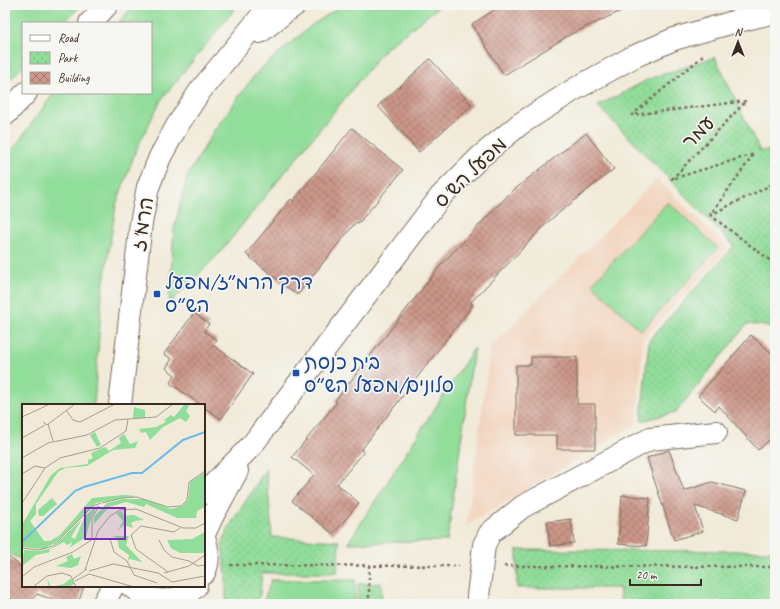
<svg xmlns="http://www.w3.org/2000/svg" width="780" height="609" font-family="Caveat,'Playpen Sans Hebrew',sans-serif">
<style>
.built{fill:#f2d4be}
.grass{fill:#91dd9a;stroke:#66845c}
.park{fill:url(#park-dots);stroke:#66845c}
.building{fill:url(#building-cross-hatch)}
.lines{fill:none;stroke-linecap:round;stroke-linejoin:round}
.minor-casing{stroke:#7b6d5f;stroke-width:24}
.path{stroke:#7b6d5f;stroke-width:2.5;stroke-dasharray:3 3;stroke-linecap:butt}
.minor{stroke:#fff;stroke-width:22}
.transit-dot{fill:#1a4fb4;stroke:#f6f6f2;stroke-width:1.5}
.labels{text-anchor:middle;stroke-width:3.5;stroke-linejoin:round;paint-order:stroke}
.street-label{font-size:20px;fill:#3b2a1e;stroke:#f6f6f2}
.transit-label{font-size:20px;fill:#164399;stroke:#f6f6f2;text-anchor:start}
.inset-river{fill:none;stroke:#6abce6;stroke-width:2}
.inset-road{fill:none;stroke:#a89d8e;stroke-width:1}
.view{fill:#7b2cbf;fill-opacity:0.15;stroke:#7b2cbf;stroke-width:2}
.inset-edge{fill:none;stroke:#3b2a1e;stroke-width:2}
</style>
<defs>
<pattern id="park-dots" width="8" height="8" patternUnits="userSpaceOnUse"><rect width="8" height="8" fill="#91dd9a"/><path d="M2 2h.1M6 6h.1" fill="none" stroke="#7ebe84" stroke-width="1.8" stroke-linecap="round"/></pattern>
<pattern id="building-cross-hatch" width="8" height="8" patternUnits="userSpaceOnUse"><rect width="8" height="8" fill="#cc978a"/><path d="M0 0l8 8M0 8l8-8" fill="none" stroke="#a77b70"/></pattern>
</defs>
<rect width="100%" height="100%" fill="#f6f6f2"/>
<filter id="ink" filterUnits="userSpaceOnUse"><feTurbulence type="fractalNoise" baseFrequency=".025" numOctaves="2"/><feDisplacementMap in="SourceGraphic" scale="8" xChannelSelector="R" yChannelSelector="G"/><feConvolveMatrix kernelMatrix="1 2 1 2 8 2 1 2 1" color-interpolation-filters="sRGB"/></filter>
<filter id="wash" filterUnits="userSpaceOnUse"><feTurbulence type="fractalNoise" baseFrequency=".012" numOctaves="4" result="noise"/><feDisplacementMap in="SourceGraphic" scale="16" xChannelSelector="R" yChannelSelector="G"/><feGaussianBlur stdDeviation="0.9" result="paint"/><feColorMatrix in="noise" values="0 0 0 0 0 0 0 0 0 0 0 0 0 0 0 0 0 1.4 0 .05"/><feComposite in="paint" operator="in"/></filter>
<g filter="url(#wash)">
<rect width="100%" height="100%" fill="#f1ead8"/>
<path class="built" d="M657 179 728 249 643 339 637 423 467 525 490 348Z"/>
<path class="grass" d="M5 5H81L64 23H23V66L5 85Z
M134 5H238L161 100 136 150 116 205 102 295 94 405H23V560L5 552V162L13 149 54 93H151V23H118Z
M343 5H441L384 50 217 256 169 304 174 229 187 177 215 129 257 72 312 25Z
M668 202 718 248 641 331 592 284Z
M474 348 447 541 348 543Z
M271 580H355V604H263Z"/>
<path class="park" d="M715 57 760 151 775 150V327L747 324 676 412 641 421 649 340 734 246 598 106 649 79Z
M266 469 270 510 272 537 339 541 337 573H262L260 595 254 604H226V575L222 544 229 527Z
M517 550 775 551V604H621L619 588H517Z
M381 583 382 604H358V584Z"/>
<g id="blocks">
<path class="building" d="M502 5H634L571 34 504 75 472 24Z
M430 59 472 105 419 152 378 106Z
M352 128 403 170 358 224 356 222 297 295 246 254 291 199 293 201Z
M586 133 614 169 550 220 470 303 473 305 361 450 364 452 337 484 359 503 333 534 292 501 314 475 292 457 337 402 335 401 440 266 510 193Z
M194 313 209 324 204 331 217 340 213 345 253 374 221 419 204 407V405H201L170 383 175 375 166 368 172 359 164 354Z
M751 335 775 356V435L758 450 719 406 715 411 698 396Z
M531 357H577V404H595V449H557V435H516V365H531Z
M669 450 684 491 712 482 746 491 738 519 695 506 703 531 674 540 647 458Z
M622 495 650 498 646 546 618 544Z
M571 519 574 543 550 546 547 522Z
M5 554 23 568V586H84L78 604H65L37 594 28 604H5Z"/>
</g>
</g>
<g filter="url(#ink)">
<use href="#blocks" fill-opacity="0" stroke="#7b6d5f" stroke-width="1"/>
<g class="lines">
<g class="minor-casing">
<path id="minor" d="M90 23 107 5
M260 32 285 12 295 5
M5 115 26 93
M120 405 141 223 148 187 160 157 177 126 200 91 268 8 270 5
M204 493 211 487 252 445 441 196 480 157 520 124 575 89 633 57 674 39 730 23 775 12
M204 534 213 515 237 471
M204 537C208 551 210 560 204 573
M131 586C137 591 143 595 150 598 165 604 185 598 196 586
M103 604 113 586
M479 604 478 596 484 545 490 533 522 507 650 439 716 432"/>
</g>
<path class="path" d="M703 56 632 115 746 101 672 179 754 154 710 215
M710 215 775 264
M710 215 775 183
M230 565 459 566
M504 566 775 567
M369 604V566"/>
<use href="#minor" class="minor"/>
</g>
</g>
<g class="transit-dot">
<rect x="153" y="290" width="8" height="8" rx="2"/>
<rect x="292" y="369" width="8" height="8" rx="2"/>
</g>
<g class="labels">
<g class="street-label">
<text transform="translate(698 132) rotate(-46)" y="7">עמר</text>
<text transform="translate(470 172) rotate(-44)" y="7">מפעל הש"ס</text>
<text transform="translate(142 224) rotate(-81)" y="7">הרמ"ז</text>
</g>
<g class="transit-label">
<text x="165" y="289">דרך הרמ״ז/מפעל<tspan x="165" dy="23">הש״ס</tspan></text>
<text x="304" y="369">בית כנסת<tspan x="304" dy="23">סלונים/מפעל הש״ס</tspan></text>
</g>
</g>
<g transform="translate(22 404)">
<rect width="183" height="183" fill="#f1ead8"/>
<path d="M102 30 108 40 116 37 113 44 91 46 65 62 43 64 36 68 14 100V110L8 117 22 137H28L38 131 70 94 101 91 115 92 74 99 33 139 21 145 0 143V121L29 71 38 64 66 60V56L71 54 69 49 83 43 87 47 99 39 97 34ZM183 68V103L175 107 174 114H155L124 100 122 103 104 98 87 103 72 120V113L85 99 101 95H122L149 105 160 102 166 96 168 78ZM76 101 69 114 64 133 47 144 50 140 48 135 49 139 45 141 42 138 27 146 28 148 14 151 0 162 2 146 18 147 30 144 60 115 49 133 53 135 63 112Z" fill="#91dd9a"/>
<path d="M163 0H168L164 7 168 12 164 18 158 14 141 23 128 36 124 28 119 29 117 25 134 23 144 18 142 16 149 11 152 13ZM112 3 123 6V14H111ZM73 28 79 41 75 43 68 31ZM30 94 35 100 21 112H17L16 106ZM100 107 102 112 112 111 122 116 113 117 109 119 111 124 102 121 96 126 101 117 94 109ZM183 128V147L181 149H158L149 144 145 136 170 135ZM90 132H107L104 141 120 158 108 155 106 157 107 151 97 144 95 134ZM50 150 52 155 59 152 56 161 49 164 34 162 46 157 44 153ZM25 174 29 183 42 180 49 174 52 180 46 183H27Z" fill="#91dd9a"/>
<path class="inset-river" d="M0 138 53 87 62 83 110 69H120L161 36 183 28"/>
<path class="inset-road" d="M106 0H126M44 6 51 16 58 18 93 0M0 13 28 0M21 18 25 21 53 0M26 20 31 37M0 34 23 21M0 54 26 39 65 31 93 16 134 13 151 0M0 70 13 62 23 64M0 99 23 64 38 54 78 44 104 27 106 15M80 99 100 94 115 93 146 103 159 102 165 96 167 78 183 67M70 135V114L77 102M88 135 92 148 105 157 112 171 135 179M137 136 142 146 150 153 167 157 176 162 183 161M0 144 17 146 31 142 71 102 79 99M63 166 76 127 88 112 98 106 114 105 161 124H174L183 119M67 167 91 160 136 169 150 178 183 172M146 168 114 145 109 131 119 122 152 128 158 124M142 169 167 162 183 151M67 170 112 183M0 173 12 163 51 148 71 135M51 175 65 165M53 177 67 170M11 183 25 172 40 169 49 172 54 183"/>
<path class="view" d="M63 104H103V135H63Z"/>
<rect width="183" height="183" class="inset-edge"/>
</g>
<rect width="780" height="609" fill="none" stroke="#f6f6f2" stroke-width="20"/>
<rect x="22" y="22" width="130" height="72" fill="#f6f6f2" stroke="#aba49d"/>
<rect x="30" y="35" width="20" height="6" fill="#ffffff" stroke="#aba49d"/>
<text x="58" y="42" font-size="12" fill="#3b2a1e">Road</text>
<rect x="30" y="52" width="20" height="12" fill="url(#park-dots)" stroke="#aba49d"/>
<text x="58" y="62" font-size="12" fill="#3b2a1e">Park</text>
<rect x="30" y="72" width="20" height="12" fill="url(#building-cross-hatch)" stroke="#aba49d"/>
<text x="58" y="82" font-size="12" fill="#3b2a1e">Building</text>
<g transform="translate(738 42)" stroke="#f6f6f2" stroke-width="3" paint-order="stroke">
<path d="M0-3L7 15L0 10L-7 15Z" fill="#3b2a1e"/>
<text y="-6" font-size="11" font-weight="bold" text-anchor="middle" fill="#3b2a1e">N</text>
</g>
<path d="M630 579v6h71v-6" fill="none" stroke="#3b2a1e" stroke-width="2"/>
<text x="636" y="579" font-size="12" fill="#3b2a1e" stroke="#f6f6f2" stroke-width="3" paint-order="stroke">20 m</text>
</svg>
